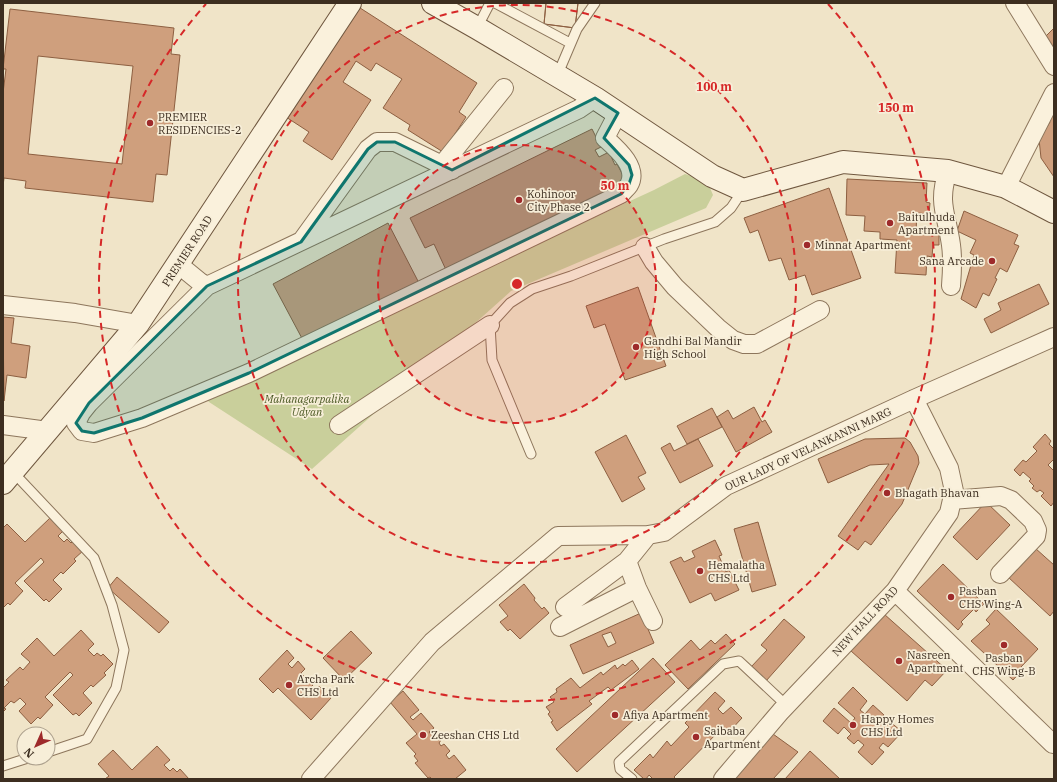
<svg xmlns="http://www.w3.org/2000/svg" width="1057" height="782" font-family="'IBM Plex Serif',serif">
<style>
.green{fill:#c9cf9b}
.building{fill:#cf9f7d;stroke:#8d5f41;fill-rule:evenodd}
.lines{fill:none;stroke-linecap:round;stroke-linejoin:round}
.lane-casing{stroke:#8d765c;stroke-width:11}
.street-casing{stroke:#8d765c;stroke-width:20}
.secondary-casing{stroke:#6f573f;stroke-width:24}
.lane{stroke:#faf1dc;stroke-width:9}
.street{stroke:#faf1dc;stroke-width:18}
.secondary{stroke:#faf1dc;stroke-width:22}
.marked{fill:#0f766e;fill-opacity:0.2;stroke:#0f766e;stroke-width:3;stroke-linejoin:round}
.ring{fill:none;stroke:#d62828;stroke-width:2;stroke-dasharray:7 5}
.poi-dot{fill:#9e2a2b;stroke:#f7eed8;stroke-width:1.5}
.labels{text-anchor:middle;stroke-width:3.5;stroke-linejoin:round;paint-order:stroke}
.poi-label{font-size:11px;fill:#3d2e20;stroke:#f7eed8;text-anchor:start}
.street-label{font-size:11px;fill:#3d2e20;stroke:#f7eed8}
.park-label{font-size:11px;font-style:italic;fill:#4d5a26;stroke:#f7eed8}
.centre{fill:#d62828;stroke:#f7eed8;stroke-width:2}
.ring-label{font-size:12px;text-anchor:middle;font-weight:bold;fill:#d62828;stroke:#f7eed8;stroke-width:3.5;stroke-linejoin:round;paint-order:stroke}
</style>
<rect width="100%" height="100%" fill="#f0e4c8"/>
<path class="green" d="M685 174 707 181 713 195 706 208 511 291 312 469 209 402 205 397 654 190Z"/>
<path class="building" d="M546 3H578L575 28 544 24Z
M546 3H578L575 28 544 24Z
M357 6 477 83 459 112 466 117 443 152 408 130 410 125 383 108 402 79 376 63 371 71 356 61 343 82 371 100 332 160 303 141 309 132 286 117Z
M10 9 174 28 171 54 180 55 167 175 156 174 153 202 25 188 26 181 4 178 3 186V93L6 69H3ZM38 56 133 66 122 164 28 154Z
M1054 28V54L1042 40Z
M1054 106V177L1041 158 1039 139 1050 122 1046 118Z
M592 129 601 147 595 150 599 157 609 152 615 165 617 164 627 183 447 272 434 244 425 248 410 218Z
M847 179 927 183 926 202 930 203 929 214 917 213 916 231 939 233V245H933L932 257 927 256 926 275 895 273 897 240 880 239V232L864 231 865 216 846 215Z
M829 188 861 278 812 295 805 275 789 280 781 258 769 261 758 230 750 233 744 218Z
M964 211 1018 235 1014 244 1019 246 1007 272 1000 268 995 278 997 279 989 296 983 293 976 308 961 299 974 255 970 253 976 240 957 231Z
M388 223 419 283 305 344 273 284Z
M1039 284 1049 304 991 333 984 319 1001 310 998 303Z
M638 287 666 366 625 380 605 324 594 328 586 306Z
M3 317 14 318 11 343 30 346 26 378 7 375 4 401Z
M754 407 762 422 765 420 772 432 736 452 717 417 728 410 733 419Z
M712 408 722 427 687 444 677 426Z
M1045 434 1051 441 1049 444 1054 449V459L1048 465 1053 470 1054 469V502L1051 506 1041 496 1044 493 1040 490 1037 492 1032 488 1034 486 1029 481 1031 479 1023 472 1020 476 1014 470 1023 460 1026 462 1037 451 1033 447Z
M626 435 646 473 638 477 645 489 622 502 595 452Z
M905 438 910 442 918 456 919 463 902 504 871 545 865 541 858 550 838 536 889 464 870 465 828 483 818 459 865 439Z
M698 439 713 466 680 483 661 448 670 443 674 451Z
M986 502 1010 525 977 560 953 537Z
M51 517 64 530 58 536 64 542 67 539 71 543 74 540 84 550 74 559 76 561 63 574 61 572 53 580 62 589 49 602 46 599 44 601 24 581 44 562 41 558 15 583 23 591 10 605 8 603 3 608V528L7 524 25 542Z
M758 522 776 585 752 592 734 529Z
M715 540 722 555 719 556 726 572 729 570 739 590 715 601 711 593 690 603 670 562 681 557 684 562 695 557 692 551Z
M1035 548 1054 565V611L1050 616 1008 577Z
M943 564 984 604 976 612 974 609 961 622 963 624 958 630 917 591Z
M117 577 169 622 159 633 108 588Z
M524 584 535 598 534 600 542 609 544 607 549 613 520 639 510 629 508 631 500 622 508 616 499 605Z
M996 609 1038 649 1021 667 1023 669 1013 680 971 641 990 624 986 620Z
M641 613 654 643 583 674 570 645ZM611 632 616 643 608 647 602 635Z
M884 614 947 670 932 686 925 680 907 701 851 651Z
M784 619 805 637 766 681 751 667 767 650 761 645Z
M81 630 94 644 88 650 94 656 97 653 101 656 103 654 113 664 104 673 106 675 93 687 91 685 83 693 92 703 79 716 76 713 73 715 53 695 73 675 70 672 45 697 53 705 40 719 38 717 31 724 19 711 26 704 20 698 14 703 11 701 4 708 6 709 3 712V688L9 682 6 680 20 667 23 670 30 662 21 654 37 638 54 656Z
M351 631 372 653 344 680 323 658Z
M726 634 735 644 688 689 665 665 691 640 700 650 711 640 715 644Z
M287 650 294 658 288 664 292 668 298 661 305 669 301 673 313 685 304 694 307 698 319 686 331 698 311 720 278 688 273 693 259 679Z
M653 658 675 682 577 772 556 749Z
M632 660 639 669 611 690 608 687 589 701 592 704 557 731 551 722 553 721 548 714 550 712 546 707 554 702 550 697 557 692 556 689 571 678 580 688 601 672 603 675 615 665 617 669 623 664 625 666Z
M853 687 867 701 860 710 865 714 873 705 884 715 876 724 879 726 886 718 902 732 888 747 883 743 879 748 884 752 872 765 858 752 864 745 858 740 854 744 847 738 851 734 844 727 838 734 823 721 834 708 851 723 855 718 838 703Z
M403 691 419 710 410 717 413 720 421 713 434 728 429 732 433 737 436 734 441 740 439 743 441 746 444 744 450 751 446 755 449 759 454 755 466 770 455 779H432L430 777 428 778 415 763 418 761 414 756 416 754 406 743 417 734 390 702Z
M715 692 725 701 718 709 723 714 731 707 742 718 728 733 722 728 674 777 676 779H653L649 775 646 779H644L634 770 650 754 653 758 667 741 671 746 689 727 685 723Z
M773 734 798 752 773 779H733Z
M157 746 170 760 164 765 170 771 173 768 177 772 180 769 189 779H105L109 776 98 764 113 750 132 770Z
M810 751 840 779H785Z"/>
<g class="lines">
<g class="lane-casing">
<path id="lane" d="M495 3 570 43
M477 28 490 3
M557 76 577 29 595 3
M531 454 492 360 490 325 510 303 532 289 571 276 664 239 715 222 731 208 743 190
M13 472 94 558 112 605 124 650 116 688 87 739 48 752
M3 766 28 758
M632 779 620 769 619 762 723 664 739 661 786 705"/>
</g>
<g class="street-casing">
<path id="street" d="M1015 3 1054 66
M595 98 579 109 207 286 89 403 81 413 76 423 82 431 94 433 142 418 249 373 621 194C623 191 627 188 629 185 639 167 616 148 605 138L618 113
M442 165 504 88
M948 171C937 203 947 215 951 245 953 259 952 273 951 286
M1006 187 1054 93
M303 239 368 149 377 142H395L452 170
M645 247 654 262 675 287 718 328 733 340 744 344H757L820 310
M178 264 200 282 207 286
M3 305 75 313 138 324
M3 425 48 431
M339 425 490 325
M952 500 1001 496 1011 500 1033 521 1037 530 1036 536 1000 574
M648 535 627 561 637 588 653 621
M895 591 1053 744
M565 607 627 561
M560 627 637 588
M311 779 432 642 558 536 648 535 664 532 726 486 914 399 1054 337
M723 779 781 711 895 591 949 513 954 491 949 468 914 399"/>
</g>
<g class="secondary-casing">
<path id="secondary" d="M433 3 477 28 595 98 712 176 743 190 843 162 948 171 1006 187 1054 212
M3 483 138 324 350 3"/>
</g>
<use href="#lane" class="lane"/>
<use href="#street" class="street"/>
<use href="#secondary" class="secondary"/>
</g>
<path class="marked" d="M595 98 618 113 604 138 629 165 632 175 629 184 621 194 249 373 142 418 94 433 82 431 76 423 89 403 207 286 301 242 368 149 377 142H395L452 170Z"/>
<circle cx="517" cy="284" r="139" fill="#d62828" fill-opacity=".12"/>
<g class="ring">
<circle cx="517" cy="284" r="139"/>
<circle cx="517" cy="284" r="279"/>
<path d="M828 4A418 418 0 1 1 206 4"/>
</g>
<g class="poi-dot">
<circle cx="150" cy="123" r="4"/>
<circle cx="519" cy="200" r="4"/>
<circle cx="890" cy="223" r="4"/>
<circle cx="807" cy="245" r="4"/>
<circle cx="992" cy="261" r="4"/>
<circle cx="636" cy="347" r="4"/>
<circle cx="887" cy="493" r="4"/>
<circle cx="700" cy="571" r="4"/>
<circle cx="951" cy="597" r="4"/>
<circle cx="1004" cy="645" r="4"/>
<circle cx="899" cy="661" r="4"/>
<circle cx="289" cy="685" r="4"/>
<circle cx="615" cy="715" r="4"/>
<circle cx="853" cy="725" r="4"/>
<circle cx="423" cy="735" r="4"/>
<circle cx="696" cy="737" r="4"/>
</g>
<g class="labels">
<g class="poi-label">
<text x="158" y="121">PREMIER<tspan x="158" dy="13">RESIDENCIES-2</tspan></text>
<text x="527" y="198">Kohinoor<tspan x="527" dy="13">City Phase 2</tspan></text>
<text x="898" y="221">Baitulhuda<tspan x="898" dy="13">Apartment</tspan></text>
<text x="815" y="249">Minnat Apartment</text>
<text x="984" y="265" text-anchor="end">Sana Arcade</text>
<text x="644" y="345">Gandhi Bal Mandir<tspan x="644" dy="13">High School</tspan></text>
<text x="895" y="497">Bhagath Bhavan</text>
<text x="708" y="569">Hemalatha<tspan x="708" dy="13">CHS Ltd</tspan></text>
<text x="959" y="595">Pasban<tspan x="959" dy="13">CHS Wing-A</tspan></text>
<text x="907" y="659">Nasreen<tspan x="907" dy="13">Apartment</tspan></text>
<text x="1004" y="662" text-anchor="middle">Pasban<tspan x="1004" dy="13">CHS Wing-B</tspan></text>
<text x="297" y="683">Archa Park<tspan x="297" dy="13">CHS Ltd</tspan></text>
<text x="623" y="719">Afiya Apartment</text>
<text x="861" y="723">Happy Homes<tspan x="861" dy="13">CHS Ltd</tspan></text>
<text x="704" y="735">Saibaba<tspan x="704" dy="13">Apartment</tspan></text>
<text x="431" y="739">Zeeshan CHS Ltd</text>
</g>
<g class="street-label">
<text transform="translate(187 251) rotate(-57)" y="4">PREMIER ROAD</text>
<text transform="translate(808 449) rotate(-25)" y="4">OUR LADY OF VELANKANNI MARG</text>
<text transform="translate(865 621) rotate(-47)" y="4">NEW HALL ROAD</text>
</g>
<g class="park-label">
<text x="307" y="403">Mahanagarpalika<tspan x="307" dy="13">Udyan</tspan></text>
</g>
</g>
<circle cx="517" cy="284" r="6" class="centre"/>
<g class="ring-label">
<text x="714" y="91">100 m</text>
<text x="896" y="112">150 m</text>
<text x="615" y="190">50 m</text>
</g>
<rect width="1057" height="782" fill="none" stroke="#3d2e20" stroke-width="8"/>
<g transform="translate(36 746) rotate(225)"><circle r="19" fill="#f7eed8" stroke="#ada18e"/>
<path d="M0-3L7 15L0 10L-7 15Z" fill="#9e2a2b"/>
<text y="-6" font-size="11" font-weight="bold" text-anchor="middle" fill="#3d2e20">N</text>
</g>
</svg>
